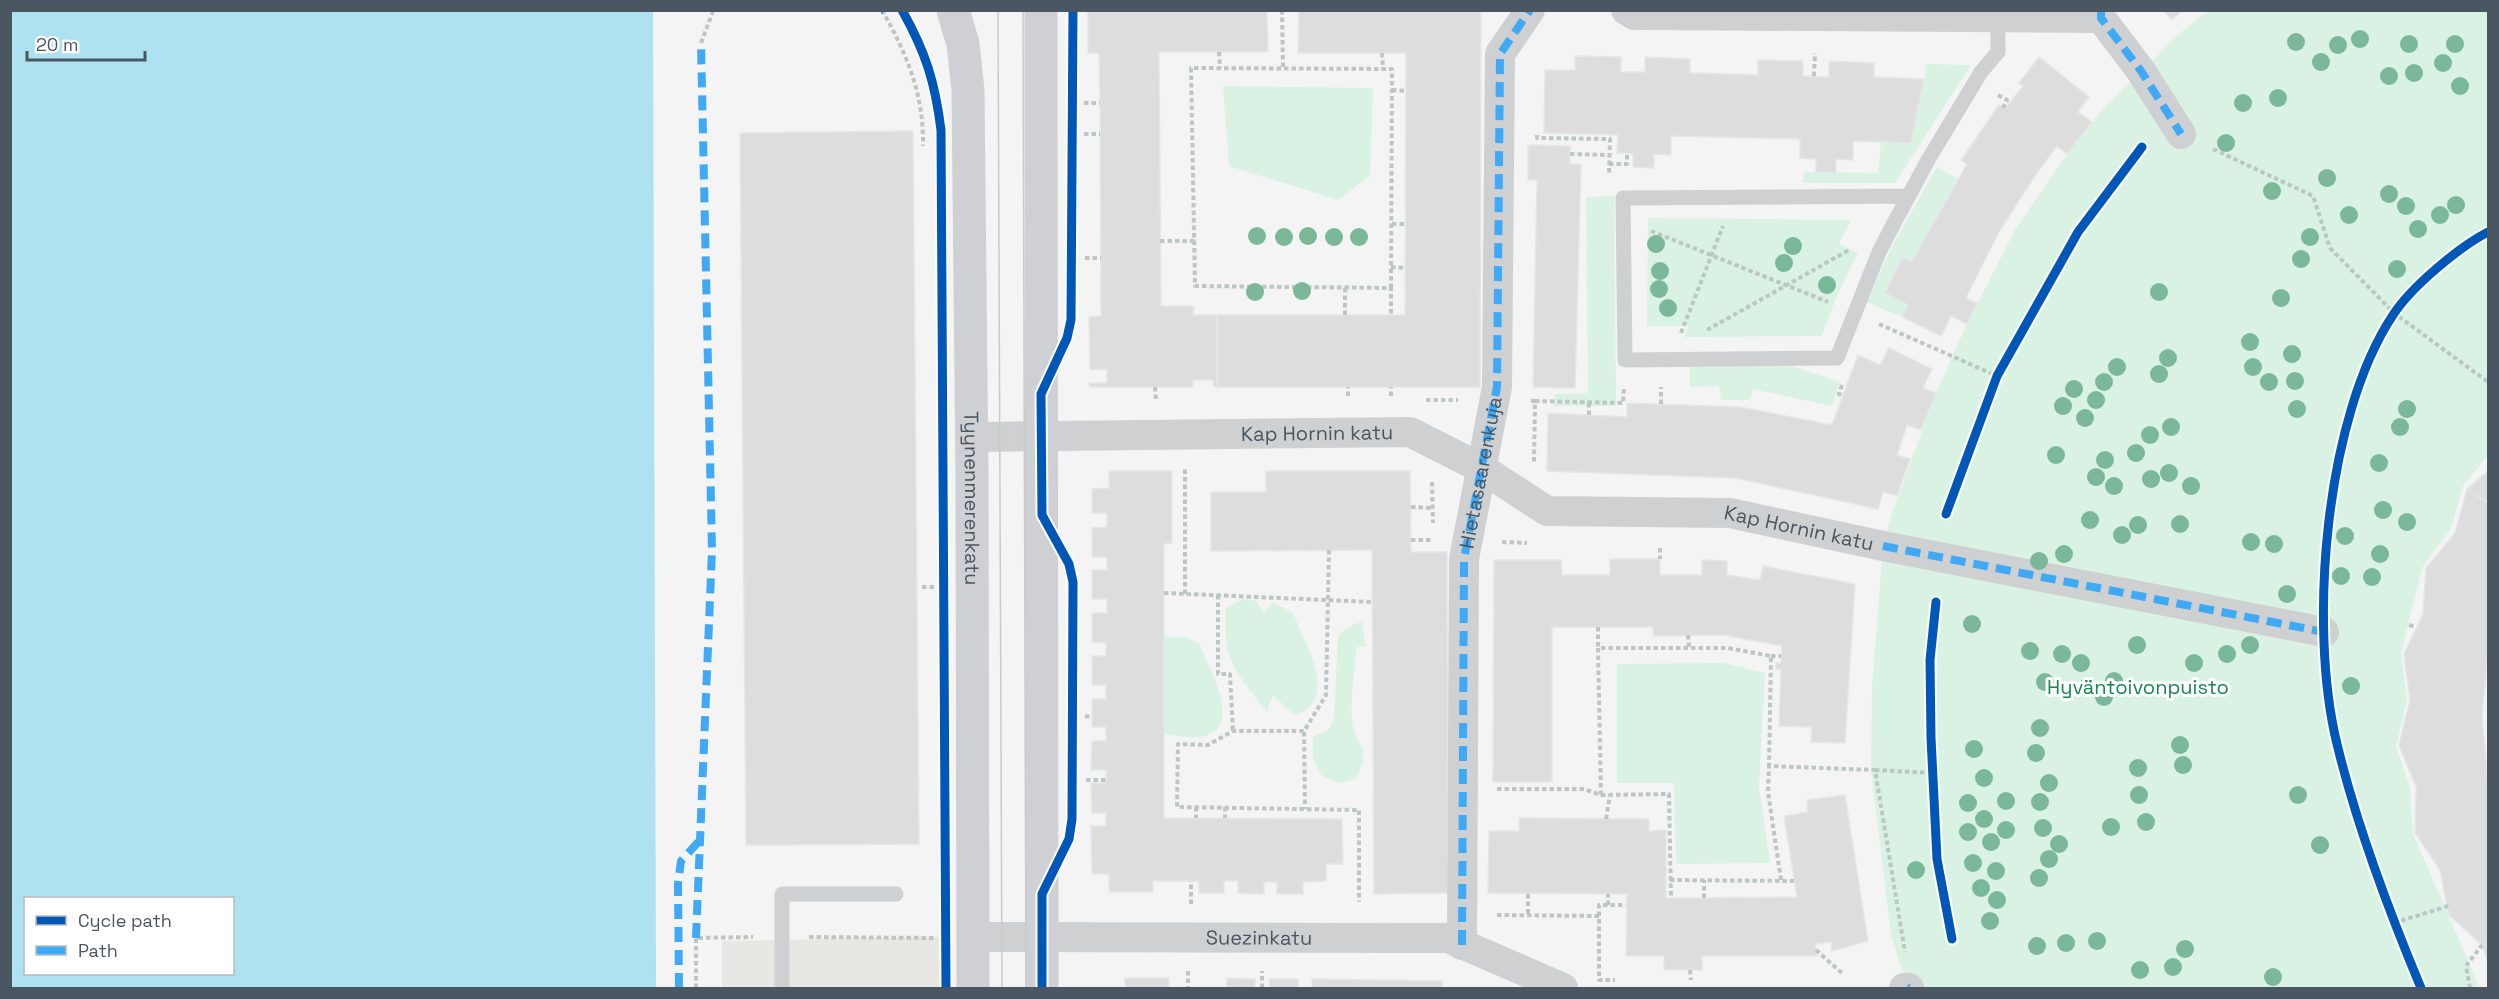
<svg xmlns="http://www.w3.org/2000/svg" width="2499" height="999" font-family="'Space Grotesk',sans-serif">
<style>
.commercial{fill:#e8e7e3}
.green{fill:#d9f2e3}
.water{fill:#aee2f0;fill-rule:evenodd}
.building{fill:#ddddde;stroke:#e5e6e7;stroke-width:1.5}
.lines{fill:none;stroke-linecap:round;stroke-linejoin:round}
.path{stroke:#bcc7c4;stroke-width:4;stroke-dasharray:4.5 3;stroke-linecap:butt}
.lane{stroke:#ced0d2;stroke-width:15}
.street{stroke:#ced0d2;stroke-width:30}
.secondary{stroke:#ced0d4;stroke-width:33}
.tram{stroke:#c9cacc;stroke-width:1.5}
.quiet{stroke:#3fa9f5;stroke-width:8;stroke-dasharray:15 8;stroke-linecap:butt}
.cycleway-casing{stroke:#fff;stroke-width:13}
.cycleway{stroke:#0057b8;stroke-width:9}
.tree{fill:#7ab899}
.labels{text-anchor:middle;stroke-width:6;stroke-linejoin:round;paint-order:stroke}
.street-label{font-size:20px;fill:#4a5661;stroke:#fff}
.park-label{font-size:20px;fill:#17864f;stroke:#fff}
</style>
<rect width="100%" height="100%" fill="#f4f4f4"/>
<path class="commercial" d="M941 937V988H722V941Z"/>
<path class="green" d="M2208 11H2488V455L2463 486 2451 529 2423 566 2401 653 2407 701 2396 747 2410 787 2413 834 2480 988H1907L1891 935 1871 771 1872 689 1883 546 1892 513 1936 393 1967 324 2016 228 2067 154 2102 110 2179 34Z
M1927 64 1971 65 1895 183H1803L1804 172 1878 173 1881 142 1924 79Z
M1223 86 1373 88 1370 176 1338 200 1229 166Z
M1937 167 1958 179 1912 261 1908 305 1902 317 1867 302 1890 250Z
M1614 196 1616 406H1554V394L1588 393 1586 197Z
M1648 218 1851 220 1839 244 1858 253 1835 300 1822 336 1684 337 1688 326H1647Z
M1791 366 1840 382 1832 406 1753 389 1750 400H1721L1719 386 1690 387V367Z
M1244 599 1256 601 1264 612 1272 603C1277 605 1288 609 1292 613 1296 617 1298 626 1300 631 1313 654 1335 705 1294 715L1273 695 1267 712C1236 671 1222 663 1226 608Z
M1362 622 1366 647H1356C1355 669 1350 702 1352 722 1356 748 1374 747 1355 779L1339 783 1322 776 1313 759V737L1329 729 1334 718 1338 635 1349 626Z
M1164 637H1184L1199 643C1209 669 1245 726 1202 737 1191 739 1175 735 1164 734Z
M1724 663 1765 673 1759 787 1770 863 1676 864 1674 783H1617V664Z"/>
<path class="water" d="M10 11H653L656 988H11ZM26 898H232V974H26Z"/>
<path class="building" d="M1088 10H1267L1268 52H1159L1161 306H1194L1193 315H1217V387L1213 386V380H1193V387H1090L1089 383H1107V369L1090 370 1089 317 1101 316 1100 103 1099 53H1088Z
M1299 10H1481L1480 387H1217V315H1405L1406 53H1298Z
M2163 10H2183L2172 20Z
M1575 56 1621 57V72H1645V57L1690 59V73L1758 75V60L1803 61V76L1829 77V61L1874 63V77L1924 79 1911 143 1853 141V160L1836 159V173L1816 172V159L1800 158V139L1671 136V155L1654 154V168L1633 167V154L1617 153 1618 135 1544 133 1545 70H1575Z
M2039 57 2089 97 2078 112 2092 122 2067 154 2057 146 2037 173 2000 230 1966 298 1977 303 1967 324 1951 316 1941 336 1902 317 1908 305 1885 293 1902 257 1912 261 1967 164 1961 160 1999 105 2005 109 2023 86 2019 83Z
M913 131 919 844 746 845 740 133Z
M1528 145 1570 146V164H1581L1575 388 1533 387 1537 180H1528Z
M1889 348 1932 369 1923 388 1936 393 1921 430 1907 425 1897 455 1910 459 1897 496 1883 492 1878 509 1735 478 1547 471 1548 413 1627 417V403L1740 407 1832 425 1858 355 1880 365Z
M1109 471H1172V543L1164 544V818L1342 819 1343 864H1326V881L1303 882V894H1277V882H1264V894L1238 893V881H1224V893H1199V881H1153V892H1109V874H1092L1091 826H1106V813H1092L1091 783H1106V770H1091L1092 741H1106V727H1092V699H1106V685H1092V656H1106V643L1092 642V613H1107V599H1092V570H1107V557H1092V528L1107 527V513H1092V489L1109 488Z
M1266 471H1410L1411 552H1447L1448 893 1374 894 1372 550 1211 551V492H1266Z
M2488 471V503L2467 489Z
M2467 489 2488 503V653L2482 716 2488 781V964L2482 945 2449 915 2440 870 2415 833 2416 787 2399 745 2410 700 2404 654 2423 614 2426 568 2455 533Z
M1610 559H1660V575H1702V560L1727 561V575L1760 580 1763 566 1855 584 1845 743 1811 742 1812 727 1779 726 1781 670 1776 669V663H1781L1782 646 1723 635 1653 636V627H1552V782H1493L1494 560H1561L1562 575H1610Z
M1845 795 1868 941 1832 951 1831 942 1815 944 1817 956H1702V970H1664V956H1626L1627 894 1488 893 1489 831H1519V818L1649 819V831L1666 830V898L1797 897 1784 816 1808 812 1807 800Z
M1125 978H1169V988H1125Z
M1227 978 1255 979V988H1226Z
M1270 979H1298V988H1269Z
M1312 979 1442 981V988H1312Z"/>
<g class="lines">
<path class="path" d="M882 10C907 54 924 95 923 146
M1282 10 1283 68
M701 43 713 11
M1219 52 1220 68
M1382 53 1383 69
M1814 76 1815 53
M1392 90 1406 91
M1998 95 2007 100 2003 108
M1084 103H1100
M1084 134H1100
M1537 135V138L1610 139 1609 175
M2213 149 2313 196 2330 248 2394 313 2488 382
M1570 154 1609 155
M1609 164H1627V153
M1392 224H1405
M1651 231 1828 302
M1160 241H1195
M1085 258H1101
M1391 267 1405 268
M1391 288 1392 69 1191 68 1195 286 1391 288V315
M1345 315V287
M1879 324 1997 376
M1707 330 1849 250
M1681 333 1723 226
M1842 385 1839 394 1843 396
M1155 387 1156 400
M1348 396V387
M1391 396V387
M1426 400H1458
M1531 401H1535L1534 462
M1535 401 1623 403 1624 388
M1661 404V387
M1589 415V402
M1432 482 1433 523
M1411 507 1432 508
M1411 540H1431
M1502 542 1527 543
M1660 548V559
M1329 550 1326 695 1304 731H1233L1208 745 1178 744 1177 807 1359 810V902
M922 587H935
M1164 593 1372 602
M1185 594V468
M1218 595V674H1230L1233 731
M2409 625 2416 627
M1598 627V648
M1688 635 1689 648
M1771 656H1781
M1085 716 1091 717
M1304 732 1305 809
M1875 770 1933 773
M1086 780H1106
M1497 789H1584L1601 795 1669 794 1671 898
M1601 795 1598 648H1728L1771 656 1769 766
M1196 807V818
M1225 807V818
M1606 819 1610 795
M1670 880 1794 881
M1781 880 1768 792 1769 766 1875 770 1905 952
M1528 894V915
M1704 898V880
M1191 904V881
M1608 905V894
M1497 915 1599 916V980H1615
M1599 916V905H1626
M2394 923 2448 906
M809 937 936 938
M1816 950 1843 974
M1690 970 1691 980
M1188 971V988
M696 988V938L753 937
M1262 988V971
M2470 988 2466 966 2482 945"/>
<path class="lane" d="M1908 196 1623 198 1625 360 1837 358 1879 252 1893 225 1928 160 1981 72 1998 52V17
M782 988V894H896"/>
<g class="street">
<path d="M1626 10 1634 15H1647L2101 18"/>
<path d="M2101 18 2141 71 2181 134"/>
<path id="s1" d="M972 437 1410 432 1481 468 1547 511 1730 513 1883 546 2324 632"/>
<path id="s2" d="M973 937 1448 938 1563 988"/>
<path id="s3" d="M1462 945 1464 559 1497 387 1500 54 1530 10"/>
<path d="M1904 988H1909"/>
</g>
<g class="secondary">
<path id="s4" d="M953 10 963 44 968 90 972 478 973 988"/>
<path d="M1041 10 1042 988"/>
</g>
<path class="tram" d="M998 10 1002 988
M1023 10 1026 988"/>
<path class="quiet" d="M881 10H883
M2101 10V18L2141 71 2181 134
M713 11V10
M1883 546 2324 632
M696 938 712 550 701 43
M1462 945 1464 559 1497 387 1500 54 1530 10
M1907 987 1909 988
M679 988 678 884 681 861 701 839"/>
<g class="cycleway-casing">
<path id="cycleway" d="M902 10C926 53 935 82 941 130L946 988
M1946 514 1997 376 2078 232 2142 147
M1936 602 1930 660 1931 738 1937 859 1952 939
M1042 988V894L1069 839 1072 819 1073 582 1069 564 1042 515 1041 394 1067 338 1071 320 1073 10
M2421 988C2388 909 2357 827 2337 744 2308 626 2325 417 2393 315 2411 287 2459 247 2488 232"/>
</g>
<use href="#cycleway" class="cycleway"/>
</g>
<g class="tree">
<circle cx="2360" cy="39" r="9"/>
<circle cx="2296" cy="42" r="9"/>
<circle cx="2409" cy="44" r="9"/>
<circle cx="2455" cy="44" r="9"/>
<circle cx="2338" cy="45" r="9"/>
<circle cx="2321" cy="62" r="9"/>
<circle cx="2443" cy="63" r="9"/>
<circle cx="2414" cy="73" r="9"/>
<circle cx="2389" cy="76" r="9"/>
<circle cx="2460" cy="86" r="9"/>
<circle cx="2278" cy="98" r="9"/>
<circle cx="2243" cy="103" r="9"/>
<circle cx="2226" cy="143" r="9"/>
<circle cx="2327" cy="178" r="9"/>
<circle cx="2272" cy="191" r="9"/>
<circle cx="2389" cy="194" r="9"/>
<circle cx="2456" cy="205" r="9"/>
<circle cx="2406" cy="206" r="9"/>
<circle cx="2349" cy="215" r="9"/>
<circle cx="2440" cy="215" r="9"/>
<circle cx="2418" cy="229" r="9"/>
<circle cx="1257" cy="236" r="9"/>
<circle cx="1308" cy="236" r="9"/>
<circle cx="1284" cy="237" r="9"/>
<circle cx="1334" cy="237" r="9"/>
<circle cx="1359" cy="237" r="9"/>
<circle cx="2310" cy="237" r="9"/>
<circle cx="1656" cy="244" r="9"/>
<circle cx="1793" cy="246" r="9"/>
<circle cx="2301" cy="259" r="9"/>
<circle cx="1784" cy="263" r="9"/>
<circle cx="2397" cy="269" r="9"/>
<circle cx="1660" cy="271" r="9"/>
<circle cx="1827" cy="285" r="9"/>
<circle cx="1659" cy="289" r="9"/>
<circle cx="1302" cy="291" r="9"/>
<circle cx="1255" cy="292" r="9"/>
<circle cx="2159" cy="292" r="9"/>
<circle cx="2281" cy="298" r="9"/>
<circle cx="1668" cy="308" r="9"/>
<circle cx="2250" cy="342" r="9"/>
<circle cx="2292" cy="354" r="9"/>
<circle cx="2168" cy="358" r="9"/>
<circle cx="2117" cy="367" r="9"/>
<circle cx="2253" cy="367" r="9"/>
<circle cx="2159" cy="374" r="9"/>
<circle cx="2295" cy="381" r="9"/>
<circle cx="2104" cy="382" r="9"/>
<circle cx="2269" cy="382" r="9"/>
<circle cx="2074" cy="389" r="9"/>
<circle cx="2096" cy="400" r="9"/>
<circle cx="2063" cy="406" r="9"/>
<circle cx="2297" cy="409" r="9"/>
<circle cx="2407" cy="409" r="9"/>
<circle cx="2085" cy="418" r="9"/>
<circle cx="2171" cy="427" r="9"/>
<circle cx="2400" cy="427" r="9"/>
<circle cx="2150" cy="435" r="9"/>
<circle cx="2136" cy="453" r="9"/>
<circle cx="2056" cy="455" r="9"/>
<circle cx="2105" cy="460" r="9"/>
<circle cx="2379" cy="463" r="9"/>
<circle cx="2169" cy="473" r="9"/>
<circle cx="2096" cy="477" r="9"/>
<circle cx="2151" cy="479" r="9"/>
<circle cx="2114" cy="486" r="9"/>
<circle cx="2191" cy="486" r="9"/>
<circle cx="2383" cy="510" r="9"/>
<circle cx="2090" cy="520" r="9"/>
<circle cx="2407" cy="522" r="9"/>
<circle cx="2180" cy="524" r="9"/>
<circle cx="2138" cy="525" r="9"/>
<circle cx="2122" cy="535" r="9"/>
<circle cx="2345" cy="536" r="9"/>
<circle cx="2251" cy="542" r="9"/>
<circle cx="2274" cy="544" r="9"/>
<circle cx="2064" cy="554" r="9"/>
<circle cx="2380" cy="554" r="9"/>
<circle cx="2039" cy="561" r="9"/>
<circle cx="2341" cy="576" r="9"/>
<circle cx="2372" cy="577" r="9"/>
<circle cx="2287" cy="594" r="9"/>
<circle cx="1972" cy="624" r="9"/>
<circle cx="2137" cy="645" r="9"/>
<circle cx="2250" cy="645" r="9"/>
<circle cx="2030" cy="651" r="9"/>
<circle cx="2062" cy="654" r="9"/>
<circle cx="2227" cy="654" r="9"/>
<circle cx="2081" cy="663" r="9"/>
<circle cx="2194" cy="663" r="9"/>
<circle cx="2114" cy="681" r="9"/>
<circle cx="2045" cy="682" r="9"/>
<circle cx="2351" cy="686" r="9"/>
<circle cx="2087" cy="687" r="9"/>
<circle cx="2104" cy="697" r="9"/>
<circle cx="2040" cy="728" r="9"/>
<circle cx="2180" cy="745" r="9"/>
<circle cx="1974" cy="749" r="9"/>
<circle cx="2036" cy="753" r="9"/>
<circle cx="2183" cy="765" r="9"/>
<circle cx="2138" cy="768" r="9"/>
<circle cx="1984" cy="778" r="9"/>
<circle cx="2049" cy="783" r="9"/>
<circle cx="2139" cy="795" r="9"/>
<circle cx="2298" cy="795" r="9"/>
<circle cx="2006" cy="801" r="9"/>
<circle cx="2040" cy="802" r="9"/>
<circle cx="1968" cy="803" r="9"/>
<circle cx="1984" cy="819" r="9"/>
<circle cx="2146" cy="822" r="9"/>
<circle cx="2111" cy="827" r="9"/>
<circle cx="2043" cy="828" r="9"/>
<circle cx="2006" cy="830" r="9"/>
<circle cx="1968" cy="832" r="9"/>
<circle cx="1991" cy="842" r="9"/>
<circle cx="2059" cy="844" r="9"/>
<circle cx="2320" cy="845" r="9"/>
<circle cx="2049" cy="859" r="9"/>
<circle cx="1973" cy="863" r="9"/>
<circle cx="1916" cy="870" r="9"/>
<circle cx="1996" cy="871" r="9"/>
<circle cx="2039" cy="878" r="9"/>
<circle cx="1981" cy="888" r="9"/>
<circle cx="1997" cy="900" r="9"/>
<circle cx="1990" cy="921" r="9"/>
<circle cx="2097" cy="941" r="9"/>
<circle cx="2066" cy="943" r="9"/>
<circle cx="2037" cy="946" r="9"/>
<circle cx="2185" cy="949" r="9"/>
<circle cx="2173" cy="967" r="9"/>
<circle cx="2140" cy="970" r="9"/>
<circle cx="2273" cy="977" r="9"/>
</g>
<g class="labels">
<g class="street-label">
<text dy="7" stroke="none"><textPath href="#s1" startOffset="345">Kap Hornin katu</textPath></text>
<text dy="7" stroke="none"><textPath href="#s3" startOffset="474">Hietasaarenkuja</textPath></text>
<text dy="7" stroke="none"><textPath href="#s4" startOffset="490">Tyynenmerenkatu</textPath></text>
<text dy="7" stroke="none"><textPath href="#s1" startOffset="850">Kap Hornin katu</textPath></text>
<text dy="7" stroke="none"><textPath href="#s2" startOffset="286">Suezinkatu</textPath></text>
</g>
<g class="park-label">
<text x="2138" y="694">Hyväntoivonpuisto</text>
</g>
</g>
<rect width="2499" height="999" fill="none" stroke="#4a5661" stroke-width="24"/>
<rect x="24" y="897" width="210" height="78" fill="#ffffff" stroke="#b7bbc0" stroke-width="1.5"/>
<rect x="36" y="916" width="30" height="9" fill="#0057b8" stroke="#b7bbc0" stroke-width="1.5"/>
<text x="78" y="927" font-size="18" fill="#4a5661">Cycle path</text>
<rect x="36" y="946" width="30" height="9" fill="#3fa9f5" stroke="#b7bbc0" stroke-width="1.5"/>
<text x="78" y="957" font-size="18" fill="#4a5661">Path</text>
<path d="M27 51v9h118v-9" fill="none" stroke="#4a5661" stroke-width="3"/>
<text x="36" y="51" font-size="18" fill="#4a5661" stroke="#ffffff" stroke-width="4.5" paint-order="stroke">20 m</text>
</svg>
